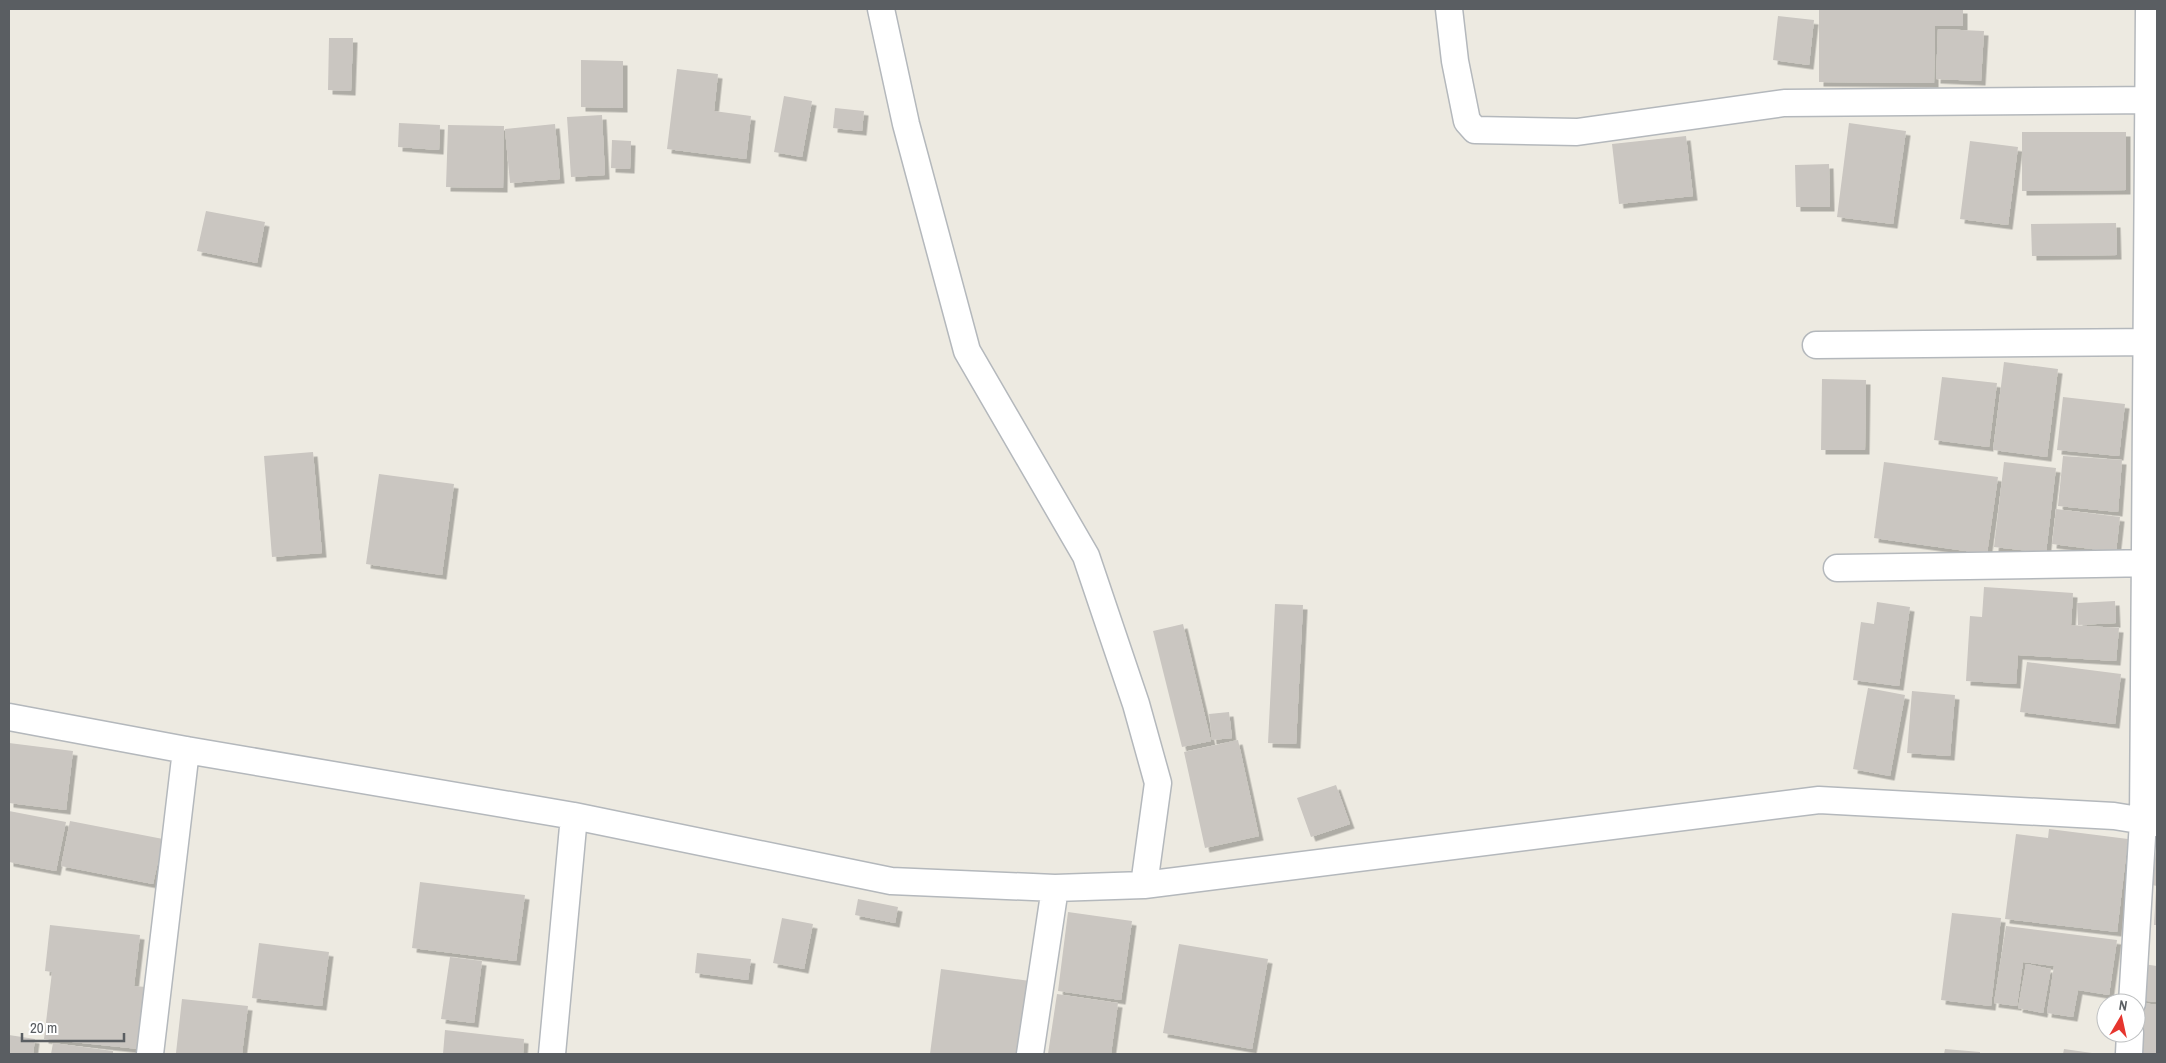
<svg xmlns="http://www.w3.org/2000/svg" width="2166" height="1063" font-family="'Archivo Narrow',sans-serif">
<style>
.building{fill:#cac6c1;filter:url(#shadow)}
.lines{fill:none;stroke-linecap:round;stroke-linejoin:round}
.street-casing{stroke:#b4b8bc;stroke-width:29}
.street{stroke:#fff;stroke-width:26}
</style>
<defs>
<filter id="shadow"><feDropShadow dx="4.5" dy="4.5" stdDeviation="0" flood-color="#0004"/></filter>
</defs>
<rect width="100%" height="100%" fill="#edeae1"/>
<path class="building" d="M1819 9H1963V26H1935L1934 83 1819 82Z
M1778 16 1814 20 1809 65 1773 60Z
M1938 29 1984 31 1981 81 1936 79Z
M329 38H353L351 91 328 90Z
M581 60 623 61V108L581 107Z
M677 69 718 74 714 111 751 116 746 159 667 149Z
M784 96 812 101 802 157 774 152Z
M835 108 864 111 862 131 833 128Z
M602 115 605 175 571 177 567 117Z
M399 123 440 125 439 150 398 147Z
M1849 123 1906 131 1893 224 1837 217Z
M555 124 560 179 510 183 505 129Z
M448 125 504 126 503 188 446 187Z
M2022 132H2126V190L2022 191Z
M1686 136 1693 196 1619 204 1612 144Z
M612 140 631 141 630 169 611 168Z
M1970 141 2018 147 2008 225 1960 219Z
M1829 164 1830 207H1796L1795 165Z
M206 211 265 222 257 263 197 251Z
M2116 223 2117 255 2032 256 2031 224Z
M2004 362 2058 369 2047 457 1993 450Z
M1942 377 1997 383 1989 447 1934 440Z
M1822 379 1866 380 1865 450H1821Z
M2063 397 2125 404 2119 456 2057 450Z
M313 452 322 553 272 557 264 456Z
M2063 456 2122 460 2118 512 2058 506Z
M1884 462 1998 477 1987 554 1874 538Z
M2004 462 2056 468 2046 553 1994 547Z
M379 474 454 484 442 575 366 564Z
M2056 509 2120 517 2116 552 2052 544Z
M1984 587 2073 593 2071 625 2119 628 2116 661 2018 655 2016 684 1966 681 1970 616 1982 617Z
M2115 601 2116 623 2078 625 2077 603Z
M1877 602 1910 607 1899 686 1853 680 1861 622 1874 624Z
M1275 604 1303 605 1296 744 1268 743Z
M1183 624 1211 741 1182 747 1153 631Z
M2027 662 2121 674 2115 724 2020 712Z
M1868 688 1905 695 1890 776 1853 769Z
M1912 691 1955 695 1950 756 1907 753Z
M1229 712 1232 738 1212 740 1209 714Z
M1238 740 1259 836 1205 848 1184 752Z
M9 743 73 751 66 810 9 803Z
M1336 785 1350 824 1311 837 1297 798Z
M9 811 66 822 56 871 9 862Z
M70 821 163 839 153 884 61 866Z
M2049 829 2128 839 2117 932 2005 919 2016 834 2048 838Z
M2156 851H2157V886L2152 885Z
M420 882 525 895 516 961 412 948Z
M2156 890H2157V925H2154Z
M858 899 898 907 895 923 855 915Z
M1068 912 1132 921 1121 1000 1058 991Z
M1952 913 2001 918 1991 1006 1941 1000Z
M782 918 813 924 804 969 773 963Z
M50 925 140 935 134 986 146 987 139 1049 44 1039 52 972 45 971Z
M2006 926 2117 940 2109 995 2078 990 2073 1017 2047 1013 2054 966 2023 962 2017 1006 1994 1003Z
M259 943 329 952 322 1006 252 998Z
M1179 944 1268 959 1252 1049 1163 1033Z
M697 953 751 959 748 980 695 973Z
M450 957 482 961 474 1023 441 1019Z
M2026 964 2051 969 2043 1013 2018 1008Z
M2143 964 2157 966V1002L2138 1000Z
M941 969 1030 981 1021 1054H930Z
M1057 994 1118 1003 1111 1054H1048Z
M182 999 248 1006 242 1054 176 1053Z
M2144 1003 2157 1005V1054H2137Z
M445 1030 524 1039 523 1054H443Z
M9 1035 35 1039 33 1054H9Z
M53 1043 113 1051V1054H51Z
M1945 1049 1980 1052V1054H1944Z
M2064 1049 2092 1053V1054H2063Z"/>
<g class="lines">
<g class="street-casing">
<path id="street" d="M881 9 906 124 967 351 1086 556 1136 704 1158 783 1144 885 1819 800 2114 816 2157 823
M1449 9 1455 61 1467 121 1475 130 1577 132 1784 103 2157 100
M1816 345 2157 342
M1837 568 2157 563
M9 717 186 750 574 816
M2132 1003 2143 821 2149 9
M150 1054 186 750
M552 1054 574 816 891 881 1055 888 1144 885
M1030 1054 1055 888
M2129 1054 2130 1033"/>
</g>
<use href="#street" class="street"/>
</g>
<rect width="2166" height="1063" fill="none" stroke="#5a5e62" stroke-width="20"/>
<g transform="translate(2121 1018) rotate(9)"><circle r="24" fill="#ffffff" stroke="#bdbfc0"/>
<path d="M0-4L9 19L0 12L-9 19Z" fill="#e6352e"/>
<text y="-8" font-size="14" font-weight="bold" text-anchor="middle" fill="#5a5e62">N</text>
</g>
<path d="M22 1033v8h102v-8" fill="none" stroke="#5a5e62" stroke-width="2.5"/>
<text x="30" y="1033" font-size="15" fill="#5a5e62" stroke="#ffffff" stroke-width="4" paint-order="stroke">20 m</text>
</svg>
